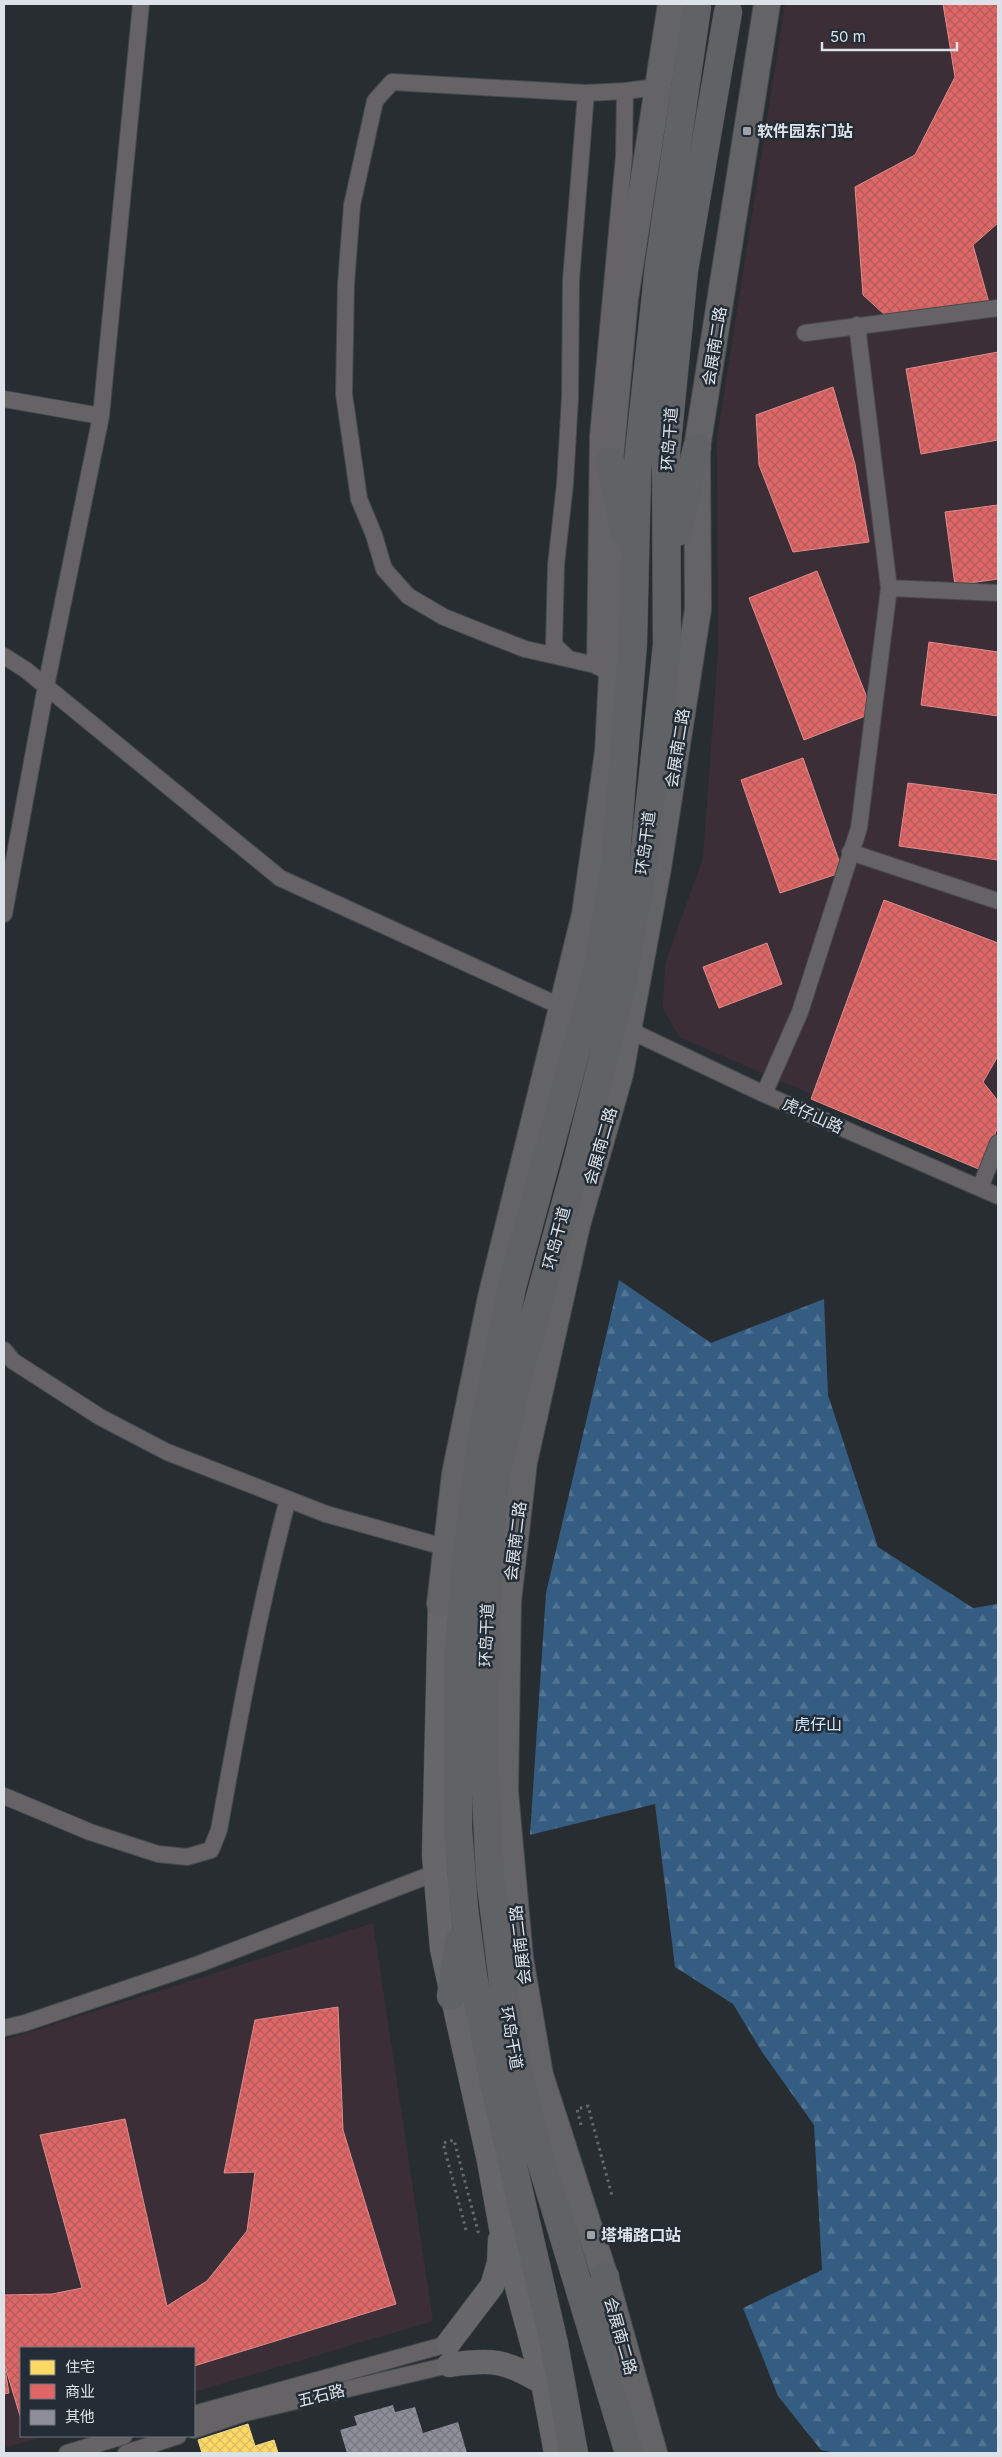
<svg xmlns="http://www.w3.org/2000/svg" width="1002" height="2457" font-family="Inter,'Noto Sans SC',sans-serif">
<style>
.commercial{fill:#3c2e36}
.forest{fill:url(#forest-firs)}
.homes{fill:url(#homes-cross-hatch);stroke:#f4dc8d}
.shops{fill:url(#shops-cross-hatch);stroke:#df8b8d}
.building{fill:url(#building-cross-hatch)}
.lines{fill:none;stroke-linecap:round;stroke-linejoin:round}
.street-casing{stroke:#464a4e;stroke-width:18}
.secondary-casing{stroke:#464a4e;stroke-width:25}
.primary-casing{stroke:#464a4e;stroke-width:28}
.highway-casing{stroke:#464a4e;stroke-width:29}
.path{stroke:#69696c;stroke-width:3;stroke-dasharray:2.5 4;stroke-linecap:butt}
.street{stroke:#656365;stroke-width:16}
.secondary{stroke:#676668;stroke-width:24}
.primary{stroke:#646467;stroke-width:26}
.highway{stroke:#616265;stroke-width:28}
.poi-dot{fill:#9da3a8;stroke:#242d36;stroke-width:2}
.labels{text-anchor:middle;stroke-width:5;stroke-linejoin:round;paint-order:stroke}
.poi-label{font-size:16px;font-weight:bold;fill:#dce2e8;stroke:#242d36;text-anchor:start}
.street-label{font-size:16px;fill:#dce2e8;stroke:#242d36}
.park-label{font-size:16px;fill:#cae5fe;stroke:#242d36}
</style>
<defs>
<pattern id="forest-firs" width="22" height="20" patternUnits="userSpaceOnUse" patternTransform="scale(1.25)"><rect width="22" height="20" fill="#345d81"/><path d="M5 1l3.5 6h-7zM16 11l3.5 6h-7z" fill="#517493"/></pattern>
<pattern id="homes-cross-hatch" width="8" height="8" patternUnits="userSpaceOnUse" patternTransform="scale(1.25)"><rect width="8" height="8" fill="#ffd966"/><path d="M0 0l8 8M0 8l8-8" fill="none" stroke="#d9bb60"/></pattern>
<pattern id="shops-cross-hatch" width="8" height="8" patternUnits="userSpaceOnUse" patternTransform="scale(1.25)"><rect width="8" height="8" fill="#e06666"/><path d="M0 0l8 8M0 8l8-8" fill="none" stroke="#b15c5c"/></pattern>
<pattern id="building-cross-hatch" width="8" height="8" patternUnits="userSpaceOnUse" patternTransform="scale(1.25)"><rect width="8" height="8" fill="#8d8e99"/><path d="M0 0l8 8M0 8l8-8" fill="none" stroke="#767880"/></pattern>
</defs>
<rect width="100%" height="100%" fill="#282d32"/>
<path class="commercial" d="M785 4H998V1175L679 1037 663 1008 665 964 703 858 718 652 717 439Z
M373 1923 433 2321 194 2392V2348H21V2436H46L4 2448V2040Z"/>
<path class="forest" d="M619 1280 711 1343 824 1299 828 1395 878 1547 973 1608 998 1604V2453H836L821 2450 778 2396 743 2308 822 2270 814 2125 762 2052 733 2004 675 1967 655 1804 530 1835 546 1593Z"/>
<path class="homes" d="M248 2424 255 2446 274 2440 278 2453H202L198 2440Z"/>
<path class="shops" d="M943 4H998V223L973 245 989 303 885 315 863 295 855 187 915 155 955 77Z
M998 352V440L921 454 906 369Z
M833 387 855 464 869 542 793 552 759 465 756 415Z
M998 505V579L955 585 945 512Z
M817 571 873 713 804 740 749 598Z
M929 642 998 652V716L921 705Z
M803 758 843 872 780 893 741 780Z
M908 783 998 795V860L899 846Z
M884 900 998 943V1056L983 1082 998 1101V1126L981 1170 811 1099Z
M767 943 782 984 719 1008 703 967Z
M338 2007 343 2130 396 2304 194 2366V2348H21V2419L4 2363V2295L52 2294 82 2288 40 2135 125 2119 167 2306 207 2281 247 2231 255 2172 224 2173 255 2020Z
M4 2363 9 2393 4 2394Z"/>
<path class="building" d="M393 2405 395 2412 415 2407 423 2433 458 2422 467 2453H347L340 2430 357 2425 354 2416Z"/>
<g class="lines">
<g class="street-casing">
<path id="street" d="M857 325 889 588 998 593
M805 333 998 308
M4 399 101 416
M4 656 26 670 280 878 562 1007
M569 659 525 649 484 633 444 617 408 596 384 569 374 535 359 499 344 394 346 284 352 205 375 101 392 82 586 93
M595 665 569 659 554 645 556 565 565 484 570 397 571 280 586 93 625 91
M604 670 595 665 598 436 624 156 625 91 657 87
M850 852 998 901
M4 914 46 686 101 416 141 4
M629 1030 764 1094 998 1196
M764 1094 800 1012 859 828 889 588
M980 1188 998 1143
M4 1350 13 1361 100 1417 167 1452 326 1514 455 1550
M4 1796 90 1832 158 1854 187 1857 211 1850 219 1830C239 1719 259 1608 288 1499
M4 2028 25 2023 199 1964 435 1873
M194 2414 448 2344
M194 2430 245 2413 449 2365
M67 2453 124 2436
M126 2453 178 2436"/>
</g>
<g class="secondary-casing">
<path id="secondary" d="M440 1604 434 1855 442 1949 489 2161 501 2228 543 2383 556 2453
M448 2344 492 2286 499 2263 500 2240
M449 2365C491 2359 506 2360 543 2383"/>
</g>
<g class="primary-casing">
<path id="primary" d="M440 1604 455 1474 491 1297 585 914 608 752 612 675 610 461 625 299 671 4
M654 2453 605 2277 540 2075 520 1958 505 1791 508 1601 524 1462 577 1225 620 1074 658 868 698 609 697 448 767 4"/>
</g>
<g class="highway-casing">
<path id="highway" d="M610 461 625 532
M677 532 697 448
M451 1996 459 1942
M604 2335 605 2277
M574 2453 554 2344 494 2083 473 1976 464 1908 458 1829V1658L467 1553 482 1438 512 1287 598 969 615 866 633 643 637 472 659 266 697 7
M629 2453 534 2138 518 2071 506 2006 490 1876 484 1751 486 1613 494 1486 518 1378 577 1162 624 975 644 858 667 645 666 453 684 270 728 12"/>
</g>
<path class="path" d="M581 2125 577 2109 588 2106 612 2196
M466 2230 443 2143 454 2140 479 2235"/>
<use href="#street" class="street"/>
<use href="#secondary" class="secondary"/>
<use href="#primary" class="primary"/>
<use href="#highway" class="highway"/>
</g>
<g class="poi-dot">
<rect x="742" y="126" width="10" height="10" rx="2.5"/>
<rect x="586" y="2230" width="10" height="10" rx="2.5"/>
</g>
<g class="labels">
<g class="poi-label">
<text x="757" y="137">软件园东门站</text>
<text x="601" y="2241">塔埔路口站</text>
</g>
<g class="street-label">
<text transform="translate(714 346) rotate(-81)" y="6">会展南二路</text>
<text transform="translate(669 439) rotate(-86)" y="6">环岛干道</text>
<text transform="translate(677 748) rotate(-81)" y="6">会展南二路</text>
<text transform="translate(645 843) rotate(-83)" y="6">环岛干道</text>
<text transform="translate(813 1115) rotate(24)" y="6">虎仔山路</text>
<text transform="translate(600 1146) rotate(-74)" y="6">会展南二路</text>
<text transform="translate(556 1238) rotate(-75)" y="6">环岛干道</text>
<text transform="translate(515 1541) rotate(-83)" y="6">会展南二路</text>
<text transform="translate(486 1635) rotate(-88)" y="6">环岛干道</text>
<text transform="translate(520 1945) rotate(-97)" y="6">会展南二路</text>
<text transform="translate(512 2038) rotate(80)" y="6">环岛干道</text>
<text transform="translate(621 2336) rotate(74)" y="6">会展南二路</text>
<text transform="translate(321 2395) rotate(-14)" y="6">五石路</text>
</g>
<g class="park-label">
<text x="818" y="1730">虎仔山</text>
</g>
</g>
<rect width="1002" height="2457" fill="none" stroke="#dce2e8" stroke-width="10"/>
<rect x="20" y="2347" width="175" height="90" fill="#242d36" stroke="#6e757d"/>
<rect x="30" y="2360" width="25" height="15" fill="#ffd966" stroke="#6e757d"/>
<text x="65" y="2372" font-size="15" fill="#dce2e8">住宅</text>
<rect x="30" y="2384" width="25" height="15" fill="#e06666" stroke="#6e757d"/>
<text x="65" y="2397" font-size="15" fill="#dce2e8">商业</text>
<rect x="30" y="2410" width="25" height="15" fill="#8d8e99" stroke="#6e757d"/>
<text x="65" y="2422" font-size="15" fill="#dce2e8">其他</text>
<path d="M822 42v8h135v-8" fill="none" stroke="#dce2e8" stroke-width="2.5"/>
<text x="830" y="42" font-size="15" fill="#dce2e8" stroke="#242d36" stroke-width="4" paint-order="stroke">50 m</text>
</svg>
